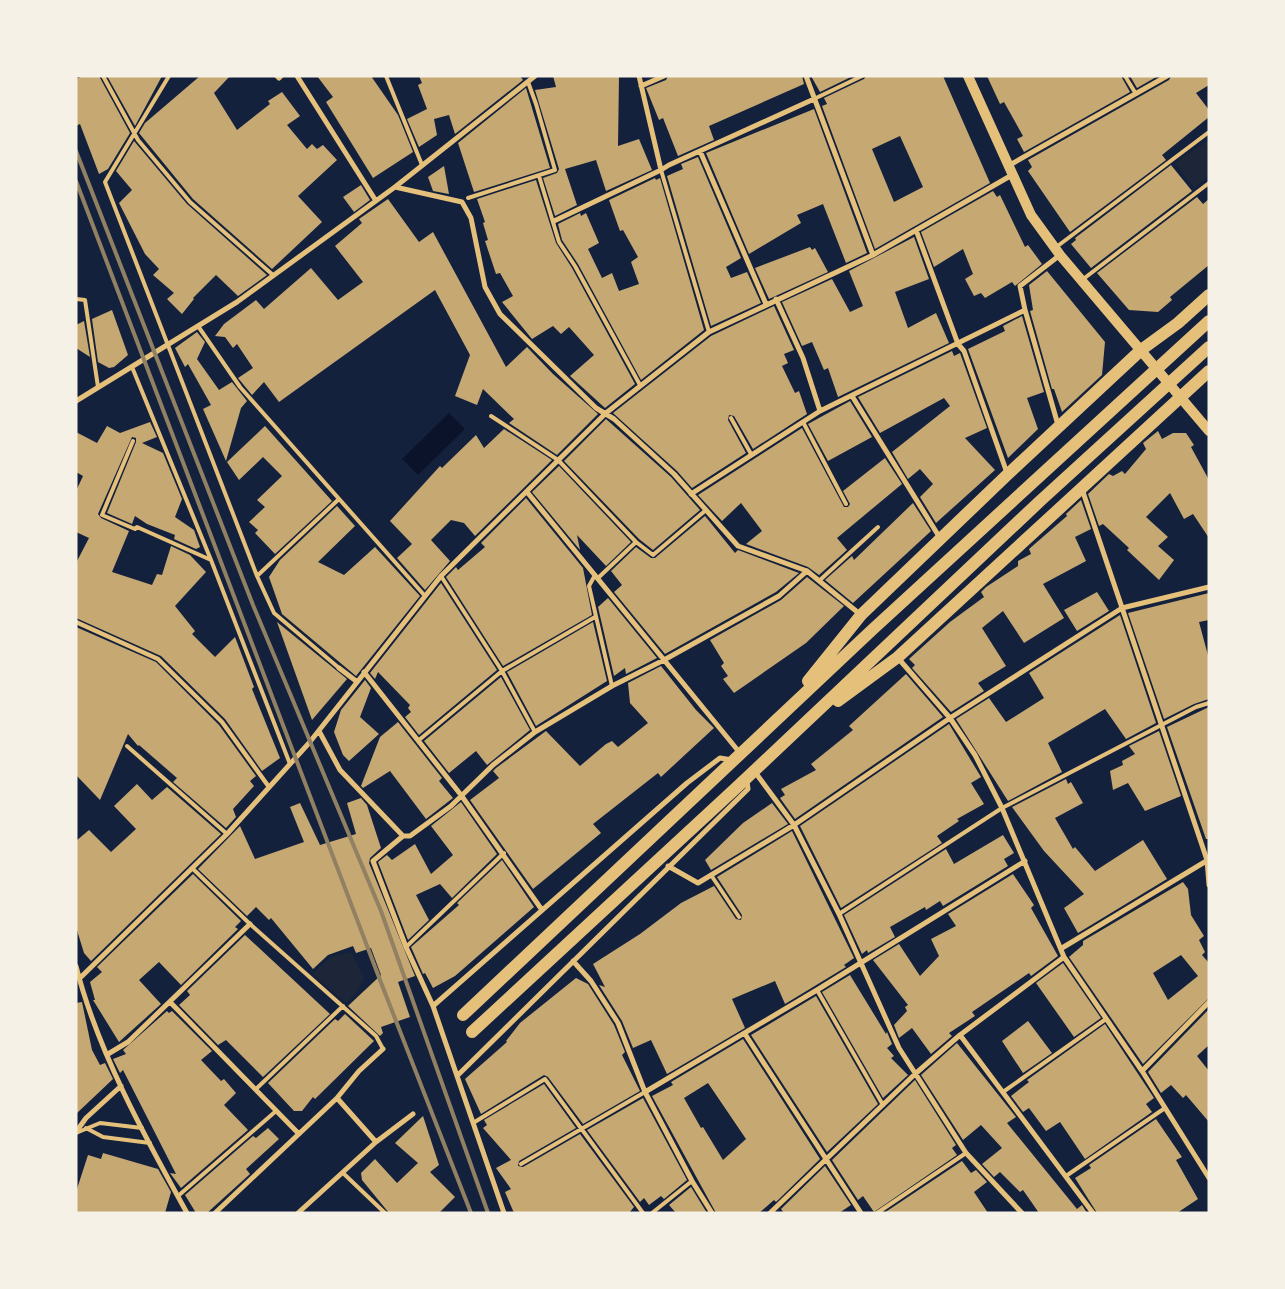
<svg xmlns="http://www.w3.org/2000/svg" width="1285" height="1289" font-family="Inter,sans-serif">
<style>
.green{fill:#1d2539}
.water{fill:#0b132b}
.building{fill:#c6a872;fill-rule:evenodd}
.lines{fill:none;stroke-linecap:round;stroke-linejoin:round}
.service{stroke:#e5c07b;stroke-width:4}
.pedestrian{stroke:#e5c07b;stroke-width:4.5}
.minor{stroke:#e5c07b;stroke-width:5}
.secondary{stroke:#e5c07b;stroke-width:10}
.primary{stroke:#e5c07b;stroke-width:12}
.rail{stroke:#918062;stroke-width:4}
</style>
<rect width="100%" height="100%" fill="#14213d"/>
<path class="green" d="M1209 140V176L1194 188 1175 163Z
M351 952 364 978 357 992 346 1003 313 974 330 957Z"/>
<path class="water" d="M449 413 465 429 418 475 402 459Z"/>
<path class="building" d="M83 76H99L130 133 108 169 99 174 80 124 76 126V79Z
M107 76H162L135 126Z
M200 76H230L214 93 237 130 270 104 268 101 282 92 300 116 287 125 307 149 312 144 317 149 323 145 337 160 298 196 322 222 272 269 193 199 139 133 145 123Z
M317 76H371L398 115 413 152 373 178 326 102 333 97Z
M419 76H520L523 80 455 134 449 115 434 119 437 135 419 147 407 119 427 109 418 85 422 83Z
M553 76H619L618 146 639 139 652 170 606 191 596 160 565 169 577 205 555 216 543 178 557 173 559 169 535 90 556 87Z
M668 76H802L804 84 709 126 714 140 678 156 663 118 659 120 646 88 666 80Z
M811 76H853L820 92Z
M866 76H943L990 183 875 249 822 106 827 104 824 98 864 79ZM900 136 923 187 894 202 872 149Z
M987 76H1121L1130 92 1024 152 1017 139 1023 136 1004 102 1000 104Z
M1130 76H1158L1137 88Z
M1171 76H1209V85L1196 93 1209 110V117L1162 155 1166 160 1070 232 1028 171 1032 167 1028 160 1169 80Z
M526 88 550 168 474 192 458 143Z
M814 109 867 253 846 263 823 204 797 215 801 223 749 254 706 153Z
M134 141 187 204 267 275 238 296 216 275 193 298 194 299 182 314 167 299 174 293 153 275 159 269 145 254 119 203 132 190 116 171Z
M698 157 741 258 726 267 731 278 747 272 761 303 711 326 667 176 683 169 681 164Z
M1171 165 1192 191 1091 268 1071 244 1076 240 1075 238Z
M444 166 449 194 433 191 428 177Z
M655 178 656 180 660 178 704 330 641 380 578 264 562 240 558 224 580 213 581 216 586 213 599 243 588 249 602 278 612 273 619 291 639 284 631 262 638 257 623 230 620 231 609 200Z
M536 180 556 243 572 268 635 384 605 408 570 376 594 355 569 327 561 334 553 326 532 339 502 302 513 296 500 273 496 274 485 241 488 240 483 223 485 222 477 199Z
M361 185 370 200 354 212 343 197Z
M993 191 997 197 1000 195 1025 247 1028 245 1042 264 1015 286 1012 282 985 298 981 293 974 296 965 279 973 274 963 249 934 267 921 232Z
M1197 197 1203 204 1209 199V265L1170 297 1172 300 1158 312 1129 310 1097 273Z
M388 199 419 242 433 232 506 367 527 347 553 374 598 414 557 455 509 423 514 419 483 389 477 405 455 396 470 355 435 290 279 402 264 382 252 395 238 378 253 368 237 344 233 348 225 337 215 336 224 324 256 300 264 309 311 268 338 300 363 282 335 246 362 223 359 219Z
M914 237 929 279 895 292 908 328 936 313 949 343 838 397 828 368 824 370 812 342 802 346 782 302 832 279 850 312 863 306 849 271Z
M810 247 812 250 815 248 828 272 769 299 755 268Z
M1047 271 1105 342 1102 375 1062 412 1054 389H1052L1030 311 1033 310 1029 285Z
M774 306 794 350 784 354 788 363 782 366 795 393 799 391 807 414 753 449 734 416 729 415 728 420 746 453 692 488 677 471 613 413 711 336Z
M112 310 128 355 114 367 109 368 98 362 92 319Z
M1022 316 1044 392 1027 398 1038 429 1008 458 968 349 1005 331 1003 326Z
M84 321 90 357 76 348V325Z
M197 332 205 342 197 359 219 390 232 382 247 401 241 408 226 461 203 409 211 405 188 364 185 367 175 348Z
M952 351 954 356 960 353 987 428 965 438 995 470 936 523 920 497 933 484 920 469 908 479 892 452 950 406 944 398 880 433 858 397Z
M850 401 872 437 828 461 808 424Z
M606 419 671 477 700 510 653 550 639 539 564 461Z
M150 422 157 437 142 443 163 453 182 499 175 517 194 530 200 547 196 549 174 539 175 535 147 524 135 516 132 524 107 513 136 442V438L132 437 98 514 101 518 129 531 112 572 152 585 157 574 162 575 171 546 190 555 206 572 175 606 195 631 192 634 215 657 235 637 254 687 252 689 280 758 262 771 225 719 161 656 76 618V563L89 538 76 532V491L83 476 76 472V432L97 443 107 426 120 433Z
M265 426 332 501 275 554 255 533 258 530 249 522 265 507 257 500 282 476 263 457 239 480 227 462Z
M802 428 844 507H848L850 504 843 491 885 458 902 484 837 538 847 550 819 575 808 567 746 544 762 531 741 503 722 521 698 495Z
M504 429 552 460 475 536 464 523 451 520 431 540 450 561 425 590 397 558 412 544 390 521 440 466 442 468 476 435 484 448Z
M1158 431 1162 439 1173 433H1186L1194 445 1191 447 1209 480V538L1193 514 1184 519 1170 493 1146 517 1168 537 1158 546 1174 560 1159 580 1127 550 1129 548 1103 524 1099 526 1088 494 1109 474 1113 476 1122 471 1125 474 1146 449 1143 443Z
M559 466 631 542 606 566 577 535 580 550 532 492Z
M526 498 583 568 592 615 503 666 446 577 456 567 458 570 485 547 481 543Z
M1081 500 1091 529 1075 537 1086 561 1043 584 1064 618 1024 643 1003 611 982 628 1006 666 978 683 984 691 951 712 912 668 915 665 909 659 950 622 984 597 981 592 986 587 1018 566V561L1031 554 1029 549 1067 516 1066 514Z
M913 503 931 531 853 603 825 580 852 556 854 560Z
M337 506 355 526 318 562 344 575 375 547 420 596 356 676 282 614 269 577 280 560Z
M705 516 735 553 738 550 799 573 776 592 665 654 614 592 622 585 611 571 636 547 651 558H655Z
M807 577 844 606 806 643 734 693 723 679 728 676 721 666 724 663 710 640 781 600Z
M441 583 497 670 419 735 405 717 411 712 408 708 410 705 378 672 375 679 370 673Z
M1097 592 1109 611 1077 631 1064 610Z
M1209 593V620L1199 622 1209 659V699L1194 704 1164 719 1128 613Z
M608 598 657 658 626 674 625 668 614 676 598 607Z
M1120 615 1156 723 1126 739 1105 709 1048 743 1062 772 1008 801 956 719 989 698 1006 722 1044 698 1029 673Z
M277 622 347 679 312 720Z
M593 622 607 681 536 726 507 672Z
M76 627 156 662 219 725 256 776 250 781 254 786 233 809 236 817 226 828 173 782 177 778 139 745 138 746 128 734 100 800 76 775Z
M661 666 696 710 714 728 661 777 658 773 593 824 601 833 533 889 470 800 499 778 493 771 496 768 546 731 580 766 606 744 612 741 618 747 648 723 630 703 628 683Z
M906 674 943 717 795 819 780 798 785 795 781 789 816 770 811 764 853 730 849 726Z
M501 677 530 730 487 765 476 751 449 773 424 741Z
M365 680 371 688 360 717 379 734 349 761 343 755 334 732 341 710Z
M1209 707V839H1206L1167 727Z
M398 722 442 778 439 781 453 798 426 819 390 771 363 788 361 786 380 737Z
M949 724 981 777 971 783 984 804 957 819 959 821 937 836 942 843 841 908 800 826Z
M1159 731 1181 796 1145 811 1128 783 1113 790 1110 771 1123 765 1122 761 1135 754 1129 746Z
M1066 779 1068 784 1071 782 1083 803 1055 818 1073 849 1075 847 1095 871 1143 840 1167 879 1078 933 1064 908 1084 894 1044 851 1012 807Z
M137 784 152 800 167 787 221 834 91 961 84 953 76 927V841L89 830 111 852 136 829 114 806Z
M361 798 367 805 381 848 370 858 369 863 415 976 398 982 410 1017 381 1027 383 1033 380 1036 348 1006 381 975 371 948 356 953 353 946 328 955 313 969 271 918 269 920 256 907 247 916 198 869 240 826 255 859 304 842 290 807 300 803 320 845 356 834 347 803Z
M461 802 497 854 452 898 440 884 416 895 429 920 408 940 378 862 387 855 392 860 415 844 431 874 453 855 431 826Z
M772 803 788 824 711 870 705 860 743 823Z
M792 831 854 958 844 965 846 967 785 1004 775 981 732 999 745 1028 667 1074 651 1040 633 1048 622 1021 599 985 605 987 593 964 640 934 681 903 714 886 736 919 741 920 742 915 717 877Z
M1003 835 1014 853 1004 859 1008 866 943 906 940 901 926 910 925 907 890 927 895 937 868 953 867 950 862 954 844 915 946 849 954 864Z
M502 860 534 907 455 976 433 988 425 973 423 974 411 947 459 905 457 903Z
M193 874 241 921 235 927 238 929 181 985 159 962 139 980 161 1004 119 1042 93 1000H95L90 982 102 972 97 967Z
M1013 874 1034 905 1031 908 1058 956 1031 976 1029 973 972 1012 975 1016 949 1033 952 1036 931 1054 912 1028 899 1038 894 1025 907 1011 905 1007 908 1005 873 960 899 944 920 976 939 956 931 939 956 926 948 914Z
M1183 882 1188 889 1191 915 1204 936 1199 940 1205 952 1202 955 1209 963V998L1143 1064 1069 957 1083 945V941ZM1181 955 1198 976 1168 1000 1153 973Z
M245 935 330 1014 263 1077 226 1040 218 1045 179 1005 190 995 187 991Z
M1063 963 1101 1018 1074 1037 1036 983Z
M850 975 886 1034 887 1032 892 1044 887 1048 894 1056 891 1058 908 1075 883 1098 822 992Z
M576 978 588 984 614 1025 625 1052 622 1055 640 1091 583 1124 548 1077 544 1075 481 1114 465 1079 507 1042 506 1041 520 1023Z
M816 996 878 1104 827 1152 751 1035Z
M82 1002 92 1050 100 1065 105 1063 113 1079 76 1114V1003Z
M1209 1009V1045L1197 1056 1209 1071V1122L1186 1095 1183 1098 1171 1085 1161 1093 1148 1072Z
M167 1011 169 1013 172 1011 212 1051 201 1060 221 1081 224 1079 236 1093 224 1105 248 1130 181 1188 170 1173 176 1174 123 1070 120 1073 113 1059 126 1054 123 1050Z
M345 1014 374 1041 315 1099 313 1097 302 1111H294L268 1083 335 1019 338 1021Z
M1028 1021 1052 1053 1023 1073 1002 1041Z
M1105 1024 1154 1098 1146 1104 1152 1112 1085 1159 1060 1122 1046 1131 1029 1108 1023 1112 1011 1096 1029 1082 1027 1080Z
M743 1039 820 1159 776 1202 774 1200 759 1213H716L652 1096 673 1085 671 1082ZM708 1083 746 1139 723 1160 703 1127 701 1128 684 1098Z
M957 1043 1016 1117 1007 1123 1077 1209 1082 1205 1087 1213H1039L1023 1190 1020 1192 1000 1172 994 1177 982 1164 1002 1148 981 1125 963 1140 921 1075Z
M915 1080 956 1145 952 1148 957 1155 874 1212 863 1196 858 1200 832 1160Z
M544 1084 576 1128 519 1161 518 1166 523 1167 580 1134 634 1207 629 1213H514L505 1192 511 1189 496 1168 511 1160 483 1128 487 1125 484 1120Z
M643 1098 687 1180 664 1199 661 1196 649 1205 644 1198 640 1202 587 1130Z
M423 1116 439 1165 430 1172 455 1197 439 1213H389L362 1180 361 1173 375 1159 397 1183 418 1163 395 1143Z
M1156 1119 1182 1157 1176 1160 1198 1199 1177 1213H1097L1075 1178 1091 1168 1089 1165Z
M268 1128 279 1139 246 1169 250 1174 207 1213H196L185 1195 253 1136 256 1138Z
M103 1153 158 1169 171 1192 165 1213H76V1192L88 1155 101 1159Z
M962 1161 971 1173 976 1170 987 1182 974 1192 988 1213H884Z
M825 1166 851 1205 839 1213H784L781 1209Z
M691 1187 707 1213H676L669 1205Z"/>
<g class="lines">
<path class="service" d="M103 76 138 140 190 202 273 275
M169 76 105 182 257 576 274 613 339 668
M386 76 422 165
M1125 76 1136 94
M814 99 862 76
M661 170 709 332
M539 176 559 242 575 266 640 385
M468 198 555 170 536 104 528 82
M1055 248 1209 132
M1082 280 1209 183
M76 299 85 300 98 387
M198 326 240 387 425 596
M132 367 211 560 290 764
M491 416 558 460 636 542 598 578
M731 418 751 454
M803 422 846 504
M133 441 102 515 135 529 137 527 211 560
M636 542 653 555 706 510
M595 575 589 586 612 686
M257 576 339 499
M441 576 502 671 535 732
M820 580 878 527
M419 740 502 671 595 617
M127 746 227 834
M192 868 250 924 376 1036 383 1049
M711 875 739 917
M839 914 1002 808 1196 707 1209 703
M406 947 504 853
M817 990 883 1105
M256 1089 343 1006
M1003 1092 1106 1019
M473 1123 545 1079 643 1213
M86 1128 103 1137 150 1143
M76 1133 100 1123 142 1128
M521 1164 645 1092
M343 1173 385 1213
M1066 1176 1165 1108
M178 1196 276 1111
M652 1213 692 1181
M877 1213 966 1153"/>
<path class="pedestrian" d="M76 622 158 659 222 722 269 787"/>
<path class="minor" d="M277 76 279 78 281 76
M297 76 376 201
M639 76 661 170
M806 76 873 255
M641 86 664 76
M700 151 766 304
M1008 166 1167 76
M395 187 462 202 471 218 485 287 500 314 596 408 614 419 674 474 738 546 807 571 861 615
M554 221 661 170 669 165 814 99
M916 230 958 344 964 351 1007 473
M776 299 803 358 820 411
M852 396 940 538
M76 401 237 302 395 187 535 76
M1058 425 1025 310 1020 286 1060 255
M1082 489 1207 860 1209 885
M527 492 740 753
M691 494 820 411 1025 310
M898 658 950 718 975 755 1002 808 1064 957 1142 1071 1209 1178
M339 668 356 681
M364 672 461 795 542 910
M319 731 340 770 403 836
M755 772 794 825 839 914 899 1048 966 1153 1022 1213
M668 866 698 883 794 825 950 718 1122 608 1209 587
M1062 948 1208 860
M573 961 591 981 618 1023 645 1092 692 1181 712 1213
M76 966C97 1050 145 1137 187 1213
M80 978 227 834 309 743 441 576 606 413 709 332 873 255 1012 175
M170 1002 299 1134
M433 1006 687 783 720 758 732 760
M745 1034 861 1213
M960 1035 1093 1213
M108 1054 128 1042 250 924
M1142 1071 1209 1002
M457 1076 748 789 747 781
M645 1092 817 990 1025 861
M76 1132 86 1118 121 1086
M376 1142 413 1114
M215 1213 337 1098 359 1071 383 1049
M298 1213 376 1142 337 1098
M504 1213 433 1006 406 947 373 861 403 836H410L451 806 493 765 535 732 612 686 664 660 779 596 807 571
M770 1213 915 1074 960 1035 1064 957"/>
<path class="secondary" d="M968 76 1031 215 1060 255 1209 431"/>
<path class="primary" d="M808 681 861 615 1007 475 1141 350 1178 323 1209 295
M838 701 898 657 1209 371
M463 1015 872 630 1209 321
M472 1032 736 788 1039 502 1209 347"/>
<path class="rail" d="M76 151 253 605 381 911 488 1213
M76 181 380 980 471 1213"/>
</g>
<rect width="1285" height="1289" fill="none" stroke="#f6f1e7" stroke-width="155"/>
</svg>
